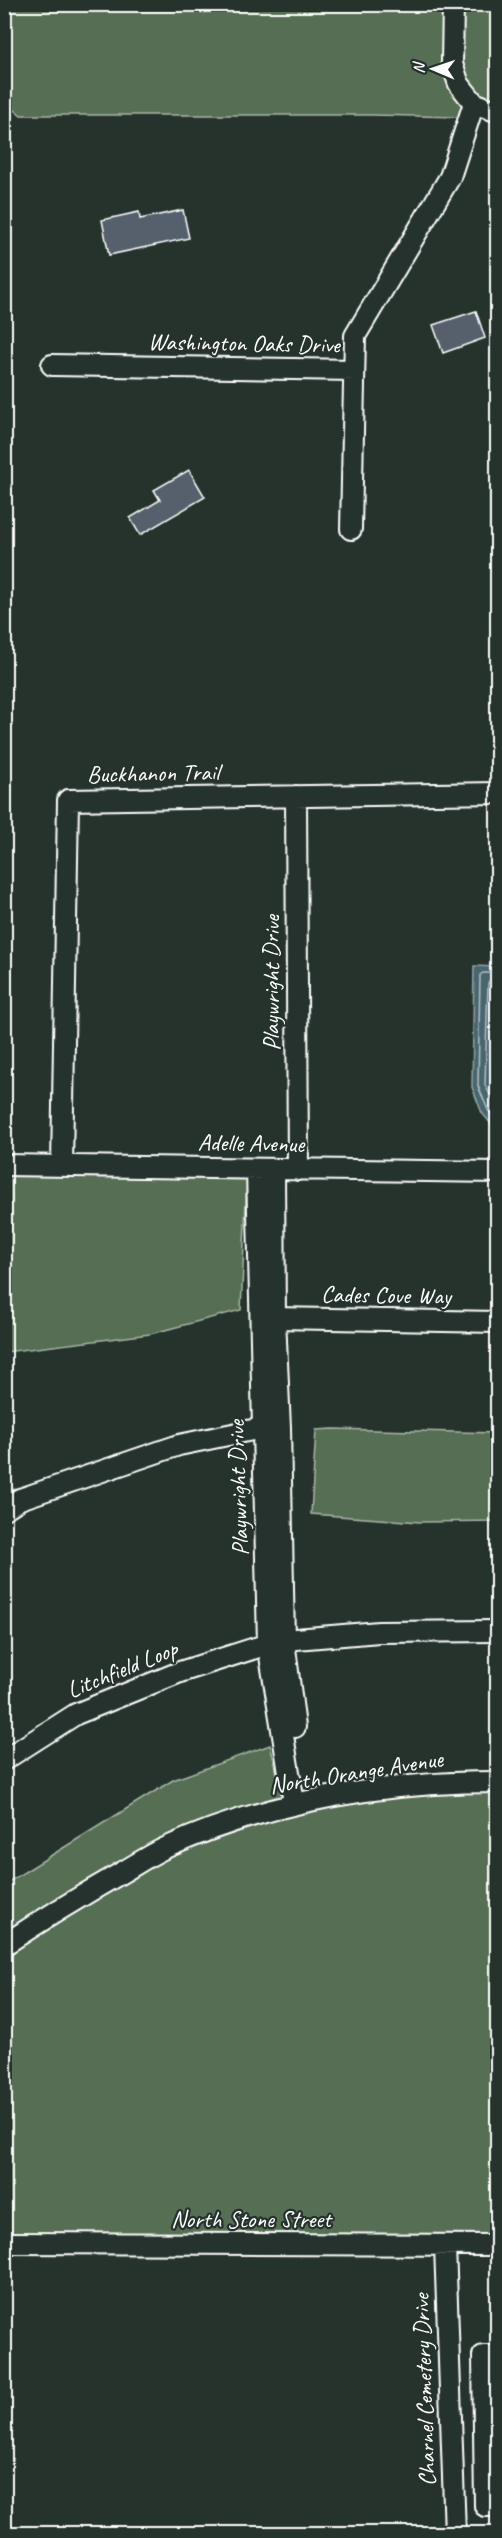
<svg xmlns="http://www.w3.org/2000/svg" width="502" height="2538" font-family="Caveat,sans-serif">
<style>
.green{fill:#566e53;stroke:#aab6a9;stroke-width:1.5}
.water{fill:#48656e;stroke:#91a3a8;stroke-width:1.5}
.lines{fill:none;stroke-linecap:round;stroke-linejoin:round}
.shore{stroke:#b6c1c5;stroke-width:1.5}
.building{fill:#575e6c;stroke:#fff;stroke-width:1.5}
.minor-casing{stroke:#fff;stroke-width:24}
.minor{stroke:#26332d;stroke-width:20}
.labels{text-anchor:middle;stroke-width:4.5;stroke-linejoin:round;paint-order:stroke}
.street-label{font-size:24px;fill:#fff;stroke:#26332d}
</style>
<rect width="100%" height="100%" fill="#26332d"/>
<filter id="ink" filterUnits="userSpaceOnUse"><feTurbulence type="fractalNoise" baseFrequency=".0167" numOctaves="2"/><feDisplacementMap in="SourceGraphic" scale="12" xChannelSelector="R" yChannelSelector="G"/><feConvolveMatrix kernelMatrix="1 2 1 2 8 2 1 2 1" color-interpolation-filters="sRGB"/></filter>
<g filter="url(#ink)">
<path class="green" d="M4 5H442C442 46 437 68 462 104L459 117 371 115H21L5 102Z
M463 5H497V103C492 101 484 99 480 96 455 75 463 33 463 5Z
M5 1174 247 1178 241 1310 150 1334 5 1352Z
M333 1429 497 1433V1521L420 1522 311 1514 316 1430Z
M270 1745 283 1797C241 1809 197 1821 158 1841 105 1868 54 1901 5 1933V1884L173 1780Z
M438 1791H497V2236L5 2234V1956C80 1906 158 1854 245 1826 308 1806 373 1800 438 1791Z"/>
<path class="water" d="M474 966 497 967V1131L482 1113 472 1087Z"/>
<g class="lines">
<path class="shore" d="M498 973H483L480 975 478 1086 488 1110 498 1122
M498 980H490L488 983 485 1085 498 1110
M498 990 494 1083 498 1091"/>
</g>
<path class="building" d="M183 210 189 238 109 255 102 220 139 212 140 219Z
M476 311 485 338 443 353 433 325Z
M189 470 205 497 140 535 130 518 160 500 154 490Z
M490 493H498V545H490Z"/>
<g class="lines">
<g class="minor-casing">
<path id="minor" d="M453 4 452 64 459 84 474 103
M474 103 498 112
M52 365 354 370
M351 529 355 336 450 177 474 103
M296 796 298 1170
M4 1165 498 1172
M62 1166 68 800 498 793
M257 1169 268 1644 294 1803
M274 1169 275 1318 280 1428 284 1640 295 1727
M275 1318 498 1322
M4 1509 20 1499 179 1445 262 1428H273
M284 1640 379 1632 498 1631
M4 1760 76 1714 180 1672 268 1644
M4 1945C43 1919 81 1896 121 1873 135 1865 150 1855 165 1848 269 1801 383 1782 498 1782
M4 2243 498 2245
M445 2245 455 2534
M498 2356H483L485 2506H498"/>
</g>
<use href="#minor" class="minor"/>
</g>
</g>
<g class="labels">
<g class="street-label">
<text transform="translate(244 343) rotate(1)" y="8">Washington Oaks Drive</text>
<text transform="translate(153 773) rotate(-1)" y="8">Buckhanon Trail</text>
<text transform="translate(271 983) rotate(-90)" y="8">Playwright Drive</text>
<text transform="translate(251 1143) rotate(1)" y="8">Adelle Avenue</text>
<text transform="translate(386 1295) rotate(1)" y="8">Cades Cove Way</text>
<text transform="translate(238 1488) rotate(-92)" y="8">Playwright Drive</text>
<text transform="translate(122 1669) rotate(-22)" y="8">Litchfield Loop</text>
<text transform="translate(356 1772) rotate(-9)" y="8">North Orange Avenue</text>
<text x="251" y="2227">North Stone Street</text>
<text transform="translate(424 2390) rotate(-92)" y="8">Charnel Cemetery Drive</text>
</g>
</g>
<rect width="502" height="2538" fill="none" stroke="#26332d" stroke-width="24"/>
<rect x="12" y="12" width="478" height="2514" fill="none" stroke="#fff" stroke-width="2" filter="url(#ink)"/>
<g transform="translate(433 69) rotate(272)" stroke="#26332d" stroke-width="4.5" paint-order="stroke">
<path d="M0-4.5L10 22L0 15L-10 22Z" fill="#ffffff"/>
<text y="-9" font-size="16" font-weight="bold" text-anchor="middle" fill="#ffffff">N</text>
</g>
</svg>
